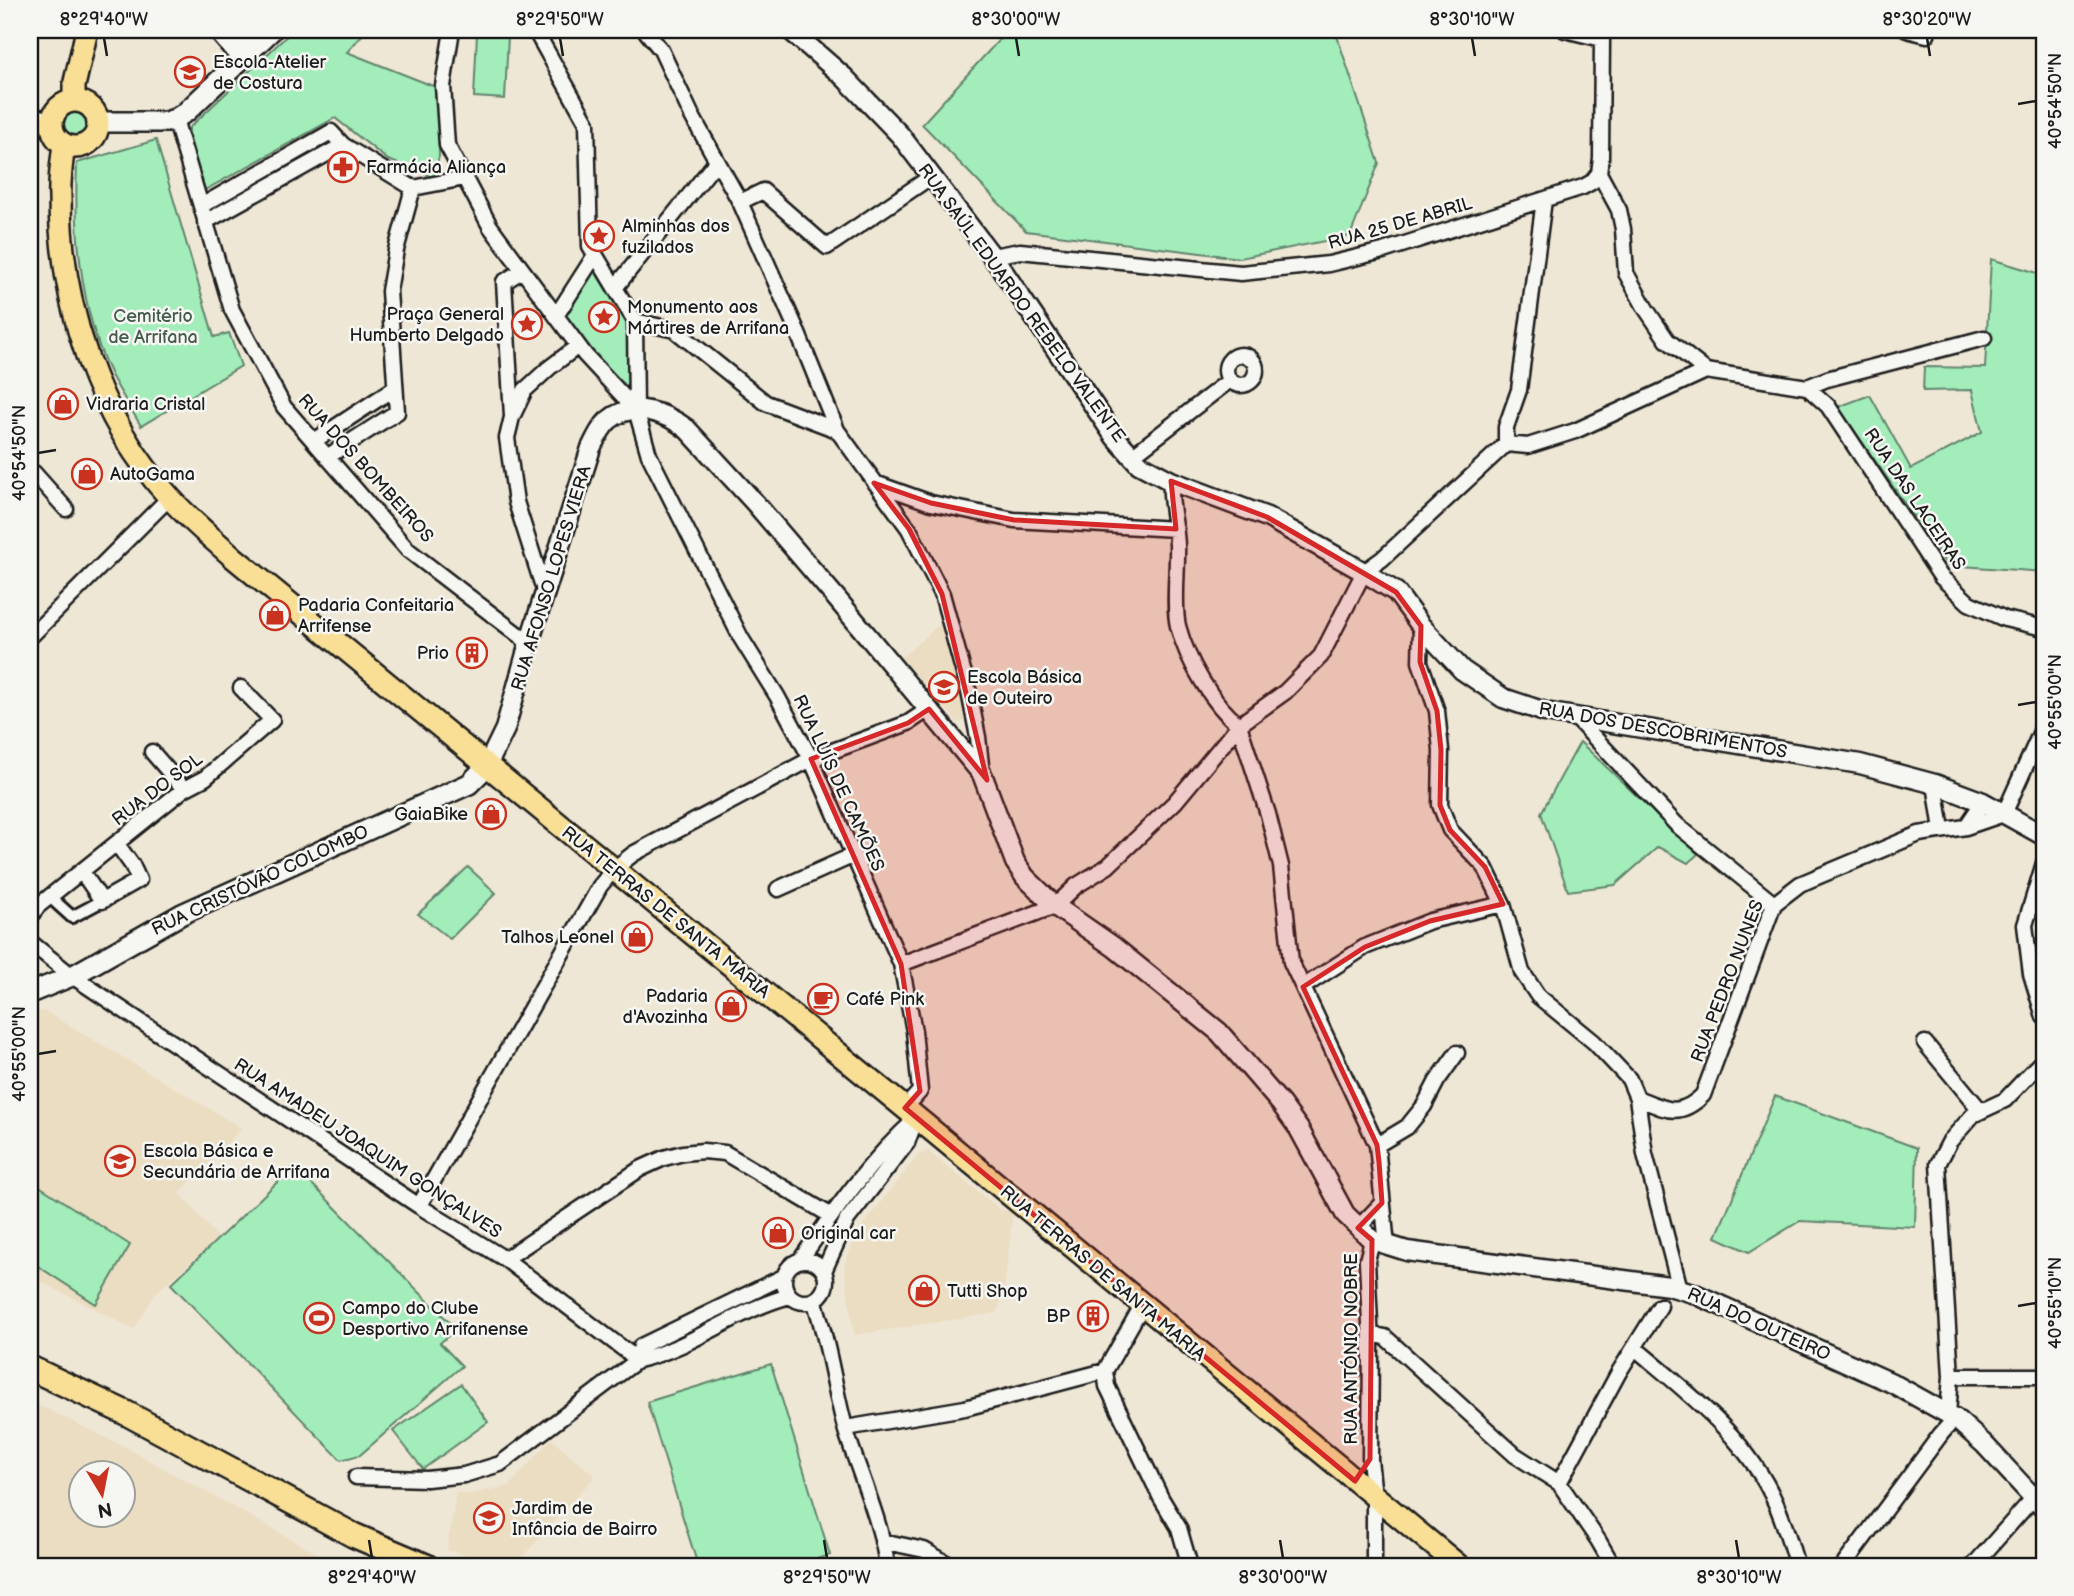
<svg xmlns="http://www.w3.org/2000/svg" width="2074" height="1596" font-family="'Balsamiq Sans',sans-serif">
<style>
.built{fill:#eaddc2;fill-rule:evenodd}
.green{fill:#a3edbb;stroke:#60846c;stroke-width:2}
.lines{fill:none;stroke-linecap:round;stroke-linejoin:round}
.pedestrian-casing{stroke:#1c1c1c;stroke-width:16}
.minor-casing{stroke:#1c1c1c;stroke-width:19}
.tertiary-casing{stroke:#1c1c1c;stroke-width:23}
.secondary-casing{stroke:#1c1c1c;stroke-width:24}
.primary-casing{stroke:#1c1c1c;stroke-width:26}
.trunk-casing{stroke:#1c1c1c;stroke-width:28}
.pedestrian{stroke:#f6f6f2;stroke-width:10}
.minor{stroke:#f6f6f2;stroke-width:14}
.tertiary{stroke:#f6f6f2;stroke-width:18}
.secondary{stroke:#f6f6f2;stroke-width:19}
.primary{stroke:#f9df96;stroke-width:21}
.trunk{stroke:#f9df96;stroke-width:23}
.marked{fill:#d62828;fill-opacity:0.2;stroke:#d62828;stroke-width:5;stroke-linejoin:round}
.ticks{fill:none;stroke:#1c1c1c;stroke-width:2.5}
.labels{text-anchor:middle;stroke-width:5;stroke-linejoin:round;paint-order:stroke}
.poi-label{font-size:18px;fill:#1c1c1c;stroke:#f6f6f2;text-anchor:start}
.street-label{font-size:18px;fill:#1c1c1c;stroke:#f6f6f2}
.park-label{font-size:18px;fill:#445b4c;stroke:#f6f6f2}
.neatline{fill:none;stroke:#1c1c1c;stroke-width:2.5}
.ticks-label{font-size:18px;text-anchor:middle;fill:#1c1c1c}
</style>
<rect width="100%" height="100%" fill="#efe7d6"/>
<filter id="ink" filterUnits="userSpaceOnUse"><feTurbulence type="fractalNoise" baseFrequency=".0143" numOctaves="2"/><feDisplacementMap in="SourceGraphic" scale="14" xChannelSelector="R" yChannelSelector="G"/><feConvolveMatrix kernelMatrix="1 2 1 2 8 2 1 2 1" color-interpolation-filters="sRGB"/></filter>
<g filter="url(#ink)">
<path class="built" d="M946 619 969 716 965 721 958 723 901 658Z
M45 1011 242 1128 180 1193 218 1238 156 1293 134 1329 30 1276V1013Z
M928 1151 1001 1210 1013 1212 1004 1292 997 1313 854 1335 844 1266 858 1231 919 1154Z
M30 1403 49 1410 125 1447 340 1566H30ZM80 1474H122V1516H80Z
M551 1439 595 1476 515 1566H499L447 1550 456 1492 468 1494 509 1486Z"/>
<path class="green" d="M293 30H375L362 35 347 52 438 88 439 156 434 177 388 160 335 118 205 190 189 141V128Z
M1008 30H1335L1379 163 1350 236 1240 258 1026 231 922 124Z
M477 33 508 35 505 99 474 97Z
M57 122a15 15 0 1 1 30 0a15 15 0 1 1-30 0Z
M156 140 214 337 229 333 241 366 141 426C131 409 120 392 111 375 80 310 74 233 77 163Z
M1991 259 2044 275V467L2039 476 2044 489V572L1947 565 1838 407 1870 395 1911 469 1982 432 1972 390 1923 391 1924 367 1985 368Z
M595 261 632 323 633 399 591 357 561 314Z
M1580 742 1698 854 1688 863 1658 847 1615 885 1568 891 1541 813Z
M468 867 496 893 450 939 418 914Z
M1775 1096 1917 1148 1915 1227 1800 1221 1749 1252 1716 1237Z
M294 1166 456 1329 440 1343 462 1366 360 1455 341 1460 171 1284Z
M30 1180 130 1245 96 1304 30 1261Z
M771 1364 830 1555 794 1566H698L647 1402Z
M461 1384 488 1422 423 1469 393 1431Z"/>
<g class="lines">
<g class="pedestrian-casing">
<path id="pedestrian" d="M50 897 72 917 102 901"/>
</g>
<g class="minor-casing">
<path id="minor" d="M452 30 443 86 447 145 490 226 585 355 636 410
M535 30 587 123 590 246 635 321 636 410 649 455 741 638 777 696 811 759 901 964 914 1031 920 1091 905 1108
M645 30 661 50 692 116 740 202 795 326 837 430 909 529 942 594 969 692 978 737 982 774
M1565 30 1602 39
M1907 30 1927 35
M1602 39 1601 158 1599 173 1619 210 1623 229 1626 273 1646 309 1667 340 1706 371 1807 387 1827 379 1984 338
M175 119 232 310 284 407 408 550 529 643
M740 202 763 191 827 247 932 176
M201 206 331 132 343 145 413 188 465 178
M205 222 343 145
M992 256 1020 251 1241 273 1329 264 1383 251 1583 187 1592 182 1599 173
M615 288 716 162
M556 316 595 255
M635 321 675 330 766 403 837 430
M1226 370a15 15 0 1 1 30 0a15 15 0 1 1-30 0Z
M1807 387 1828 406 1941 577 1969 603 2005 619 2044 628
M512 416 504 282 518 273
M314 441 395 388
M1506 444 1528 446 1575 431 1706 371
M1132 456 1230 380
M327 457 397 412 389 291 396 250 413 188
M30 472 34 473 66 509
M1171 481C1169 502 1176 523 1177 545 1178 567 1173 606 1178 626 1187 660 1212 704 1239 725
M875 483 931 503 1014 520 1176 529
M545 593 516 502 507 438 512 417 525 390 549 368 578 346
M1421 626 1420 662 1437 711 1441 750 1440 805 1450 830 1485 867 1503 904 1522 972 1538 996 1594 1042 1629 1079 1637 1098 1645 1154 1680 1289
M30 637 169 498
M1575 717 1677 825 1774 904
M1239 725 1268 814 1281 866 1291 962 1377 1145 1387 1246
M152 752 184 789
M1935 784 1942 830
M1966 827 2004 814 2044 725
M2044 863 2025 925 2031 974 2044 1017
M82 872 102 901 139 880 132 865 117 844
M778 889 854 855
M30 917 38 906 184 789 205 778 272 720 241 688
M30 942 72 976 419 1206 505 1259 638 1360
M901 964 1055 906 1076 886 1108 866 1175 802 1239 725 1285 692 1321 656 1364 572 1382 559 1506 444V427L1519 390 1544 200
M1303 987 1365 947 1430 921 1503 904
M1925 1043 1981 1111
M1637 1098C1665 1109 1679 1119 1703 1095L1774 904 1800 884 1919 834 1966 827 1983 802
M1377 1145 1407 1127 1424 1106 1437 1081 1457 1053
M419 1206 600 886 614 869 633 854 811 759 908 723 929 709
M1358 1228 1382 1203
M1372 1240 1367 1261 1371 1344 1370 1459 1374 1496V1566
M505 1259 640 1169 664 1158 683 1153 703 1151 725 1153 830 1215
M801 1259C835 1210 871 1159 916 1119
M784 1281a21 21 0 1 1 42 0a21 21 0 1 1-42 0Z
M824 1271 847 1220 907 1143 915 1121
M814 1300C829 1343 834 1388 846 1431 859 1473 882 1523 887 1566
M1143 1304 1105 1371 1107 1386 1161 1498 1179 1528 1190 1566
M1371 1334 1385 1337 1515 1455 1559 1483 1598 1540 1613 1566
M1635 1348C1687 1392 1749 1439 1776 1504 1785 1524 1791 1546 1797 1566
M638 1360 641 1346 783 1277
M1951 1376H2044
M1948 1414 1951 1376 1938 1164 1950 1141 1973 1115 2005 1100 2043 1060 2044 1051
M846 1428 965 1408 1105 1371
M356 1477 427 1479 464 1475 500 1464 638 1360C692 1348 736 1310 790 1296
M1559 1483 1619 1372 1660 1306
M882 1541 924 1550 951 1566
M1843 1566 1941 1434 1955 1418
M1973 1566 2044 1486"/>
</g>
<g class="tertiary-casing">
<path id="tertiary" d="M217 30 242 59
M236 30 253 48
M790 30 844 77 900 135 1001 268 1115 437 1139 464 1171 481 1267 517 1364 572 1396 592 1421 626 1462 670 1503 698 1545 712 1860 764 1935 784 1983 802 2044 836
M30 117 52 122
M487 766 505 729 529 643 591 448C596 438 601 427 609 420 633 400 666 413 687 429L755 503 837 599 982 774 1015 862 1025 877 1055 906 1114 947 1219 1032 1281 1104 1299 1129 1345 1214 1372 1240 1407 1251 1669 1286 1693 1293 1892 1383 1955 1418 1984 1444 2044 1509"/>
</g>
<g class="secondary-casing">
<path id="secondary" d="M97 122H166L175 119 186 112 272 30
M30 993 72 976 182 914 469 784 487 766"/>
</g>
<g class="primary-casing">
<path id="primary" d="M74 101V86L87 30
M52 124a23 23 0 1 1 46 0a23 23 0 1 1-46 0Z
M64 144C62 161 59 179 60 197 60 304 97 419 171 499 190 520 212 538 233 557L905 1108 1459 1566"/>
</g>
<g class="trunk-casing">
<path id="trunk" d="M30 1368 126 1413 353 1535 426 1566"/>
</g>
<use href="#pedestrian" class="pedestrian"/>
<use href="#minor" class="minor"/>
<use href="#tertiary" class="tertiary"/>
<use href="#secondary" class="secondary"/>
<use href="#primary" class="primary"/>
<use href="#trunk" class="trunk"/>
</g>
</g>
<path class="marked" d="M1171 481 1267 517 1396 592 1421 626 1420 662 1437 711 1441 750 1440 805 1450 830 1485 867 1503 904 1430 921 1365 947 1303 987 1377 1145 1379 1162 1382 1203 1358 1228 1372 1240 1370 1459 1355 1481 905 1108 920 1091 901 964 811 759 908 723 929 709 987 780 942 594 909 529 874 483 931 503 1014 520 1176 529Z"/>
<path class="ticks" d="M104 38 107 56M560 38 563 56M1016 38 1019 56M1472 38 1475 56M1927 38 1930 56M2018 104 2036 101M38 453 56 450M2018 705 2036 702M38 1054 56 1051M2018 1306 2036 1303M369 1540 372 1558M824 1540 827 1558M1280 1540 1283 1558M1736 1540 1739 1558"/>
<defs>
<g id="school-ring" transform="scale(1.575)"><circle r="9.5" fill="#f6f6f2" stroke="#c8321e" stroke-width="1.5"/><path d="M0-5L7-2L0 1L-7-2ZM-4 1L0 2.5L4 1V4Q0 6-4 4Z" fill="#c8321e"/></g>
<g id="pharmacy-ring" transform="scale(1.575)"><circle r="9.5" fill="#f6f6f2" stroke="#c8321e" stroke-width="1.5"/><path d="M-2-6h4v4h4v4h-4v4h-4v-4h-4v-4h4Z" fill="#c8321e"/></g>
<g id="sight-ring" transform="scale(1.575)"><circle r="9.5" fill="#f6f6f2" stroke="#c8321e" stroke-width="1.5"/><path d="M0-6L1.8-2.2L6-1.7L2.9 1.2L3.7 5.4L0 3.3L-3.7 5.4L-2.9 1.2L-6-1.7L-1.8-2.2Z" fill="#c8321e"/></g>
<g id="shop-ring" transform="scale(1.575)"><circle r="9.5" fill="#f6f6f2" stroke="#c8321e" stroke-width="1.5"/><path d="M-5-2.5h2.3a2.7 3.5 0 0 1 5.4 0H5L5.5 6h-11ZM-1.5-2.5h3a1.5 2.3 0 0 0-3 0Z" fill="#c8321e"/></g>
<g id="building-ring" transform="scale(1.575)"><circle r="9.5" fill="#f6f6f2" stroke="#c8321e" stroke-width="1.5"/><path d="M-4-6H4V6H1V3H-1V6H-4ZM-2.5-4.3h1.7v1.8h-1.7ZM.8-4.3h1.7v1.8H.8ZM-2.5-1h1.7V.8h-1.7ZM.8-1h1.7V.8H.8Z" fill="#c8321e"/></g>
<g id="cafe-ring" transform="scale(1.575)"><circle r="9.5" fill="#f6f6f2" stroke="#c8321e" stroke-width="1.5"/><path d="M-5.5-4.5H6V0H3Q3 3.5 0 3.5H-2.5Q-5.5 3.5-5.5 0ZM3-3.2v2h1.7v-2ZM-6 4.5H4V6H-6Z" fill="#c8321e"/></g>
<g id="stadium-ring" transform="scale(1.575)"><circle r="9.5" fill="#f6f6f2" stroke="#c8321e" stroke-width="1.5"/><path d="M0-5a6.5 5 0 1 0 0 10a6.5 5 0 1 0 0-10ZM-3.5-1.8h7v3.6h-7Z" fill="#c8321e"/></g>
</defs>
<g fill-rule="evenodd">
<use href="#school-ring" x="190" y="72"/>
<use href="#pharmacy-ring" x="343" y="167"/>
<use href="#sight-ring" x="599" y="236"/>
<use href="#sight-ring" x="604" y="317"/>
<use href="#sight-ring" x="527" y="324"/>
<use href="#shop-ring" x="63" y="404"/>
<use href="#shop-ring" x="87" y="474"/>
<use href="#shop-ring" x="275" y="615"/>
<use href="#building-ring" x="472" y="653"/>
<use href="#school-ring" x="944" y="687"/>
<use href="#shop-ring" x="491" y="814"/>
<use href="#shop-ring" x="637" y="937"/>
<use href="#cafe-ring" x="823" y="999"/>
<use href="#shop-ring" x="731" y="1006"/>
<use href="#school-ring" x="120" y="1161"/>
<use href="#shop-ring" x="778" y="1233"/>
<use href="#shop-ring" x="924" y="1291"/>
<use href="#building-ring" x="1093" y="1316"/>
<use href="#stadium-ring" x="319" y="1318"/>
<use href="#school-ring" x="489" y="1518"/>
</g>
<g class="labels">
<g class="poi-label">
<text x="213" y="68">Escola-Atelier<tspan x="213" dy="21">de Costura</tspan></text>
<text x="366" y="173">Farmácia Aliança</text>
<text x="622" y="232">Alminhas dos<tspan x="622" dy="21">fuzilados</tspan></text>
<text x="627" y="313">Monumento aos<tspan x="627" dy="21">Mártires de Arrifana</tspan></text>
<text x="504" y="320" text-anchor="end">Praça General<tspan x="504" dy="21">Humberto Delgado</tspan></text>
<text x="86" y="410">Vidraria Cristal</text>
<text x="110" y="480">AutoGama</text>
<text x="298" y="611">Padaria Confeitaria<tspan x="298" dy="21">Arrifense</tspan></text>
<text x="449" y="659" text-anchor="end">Prio</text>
<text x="967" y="683">Escola Básica<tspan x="967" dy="21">de Outeiro</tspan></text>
<text x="468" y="820" text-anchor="end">GaiaBike</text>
<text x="614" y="943" text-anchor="end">Talhos Leonel</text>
<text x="708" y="1002" text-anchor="end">Padaria<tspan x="708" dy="21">d'Avozinha</tspan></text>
<text x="846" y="1005">Café Pink</text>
<text x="143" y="1157">Escola Básica e<tspan x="143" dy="21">Secundária de Arrifana</tspan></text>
<text x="801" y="1239">Original car</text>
<text x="947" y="1297">Tutti Shop</text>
<text x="342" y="1314">Campo do Clube<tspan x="342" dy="21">Desportivo Arrifanense</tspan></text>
<text x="1070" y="1322" text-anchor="end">BP</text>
<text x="512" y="1514">Jardim de<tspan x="512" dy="21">Infância de Bairro</tspan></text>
</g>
<g class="street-label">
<text transform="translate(1400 223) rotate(-16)" y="6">RUA 25 DE ABRIL</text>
<text transform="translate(1022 303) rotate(54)" y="6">RUA SAÚL EDUARDO REBELO VALENTE</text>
<text transform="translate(366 468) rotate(48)" y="6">RUA DOS BOMBEIROS</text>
<text transform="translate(1915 499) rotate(56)" y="6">RUA DAS LACEIRAS</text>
<text transform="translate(551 578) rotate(-73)" y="6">RUA AFONSO LOPES VIERA</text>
<text transform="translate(1663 730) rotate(10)" y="6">RUA DOS DESCOBRIMENTOS</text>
<text transform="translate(839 783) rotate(65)" y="6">RUA LUÍS DE CAMÕES</text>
<text transform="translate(157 789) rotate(-37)" y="6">RUA DO SOL</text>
<text transform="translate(260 880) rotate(-25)" y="6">RUA CRISTÓVÃO COLOMBO</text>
<text transform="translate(666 912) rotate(39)" y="6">RUA TERRAS DE SANTA MARIA</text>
<text transform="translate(1727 981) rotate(-69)" y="6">RUA PEDRO NUNES</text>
<text transform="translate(368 1148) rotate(33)" y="6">RUA AMADEU JOAQUIM GONÇALVES</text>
<text transform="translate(1103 1273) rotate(40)" y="6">RUA TERRAS DE SANTA MARIA</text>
<text transform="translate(1759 1324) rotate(24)" y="6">RUA DO OUTEIRO</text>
<text transform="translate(1351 1349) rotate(-90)" y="6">RUA ANTÓNIO NOBRE</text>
</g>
<g class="park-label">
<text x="153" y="322">Cemitério<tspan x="153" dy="21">de Arrifana</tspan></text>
</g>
</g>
<rect width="2074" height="1596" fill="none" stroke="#f6f6f2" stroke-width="77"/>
<g transform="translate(102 1494) rotate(170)"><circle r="33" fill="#f6f6f2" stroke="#9f9f9c" stroke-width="2"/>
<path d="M0-5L12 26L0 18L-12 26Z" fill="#c8321e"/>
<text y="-10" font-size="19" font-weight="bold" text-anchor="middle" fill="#1c1c1c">N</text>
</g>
<rect x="38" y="38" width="1998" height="1520" class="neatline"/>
<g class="ticks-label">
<text x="104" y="25">8°29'40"W</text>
<text x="560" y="25">8°29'50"W</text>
<text x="1016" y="25">8°30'00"W</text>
<text x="1472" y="25">8°30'10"W</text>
<text x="1927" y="25">8°30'20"W</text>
<text transform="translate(2055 101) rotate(-90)" y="6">40°54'50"N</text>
<text transform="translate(19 453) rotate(-90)" y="6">40°54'50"N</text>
<text transform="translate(2055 702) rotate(-90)" y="6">40°55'00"N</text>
<text transform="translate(19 1054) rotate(-90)" y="6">40°55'00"N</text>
<text transform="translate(2055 1303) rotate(-90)" y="6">40°55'10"N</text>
<text x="372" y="1583">8°29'40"W</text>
<text x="827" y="1583">8°29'50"W</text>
<text x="1283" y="1583">8°30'00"W</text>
<text x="1739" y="1583">8°30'10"W</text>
</g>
</svg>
